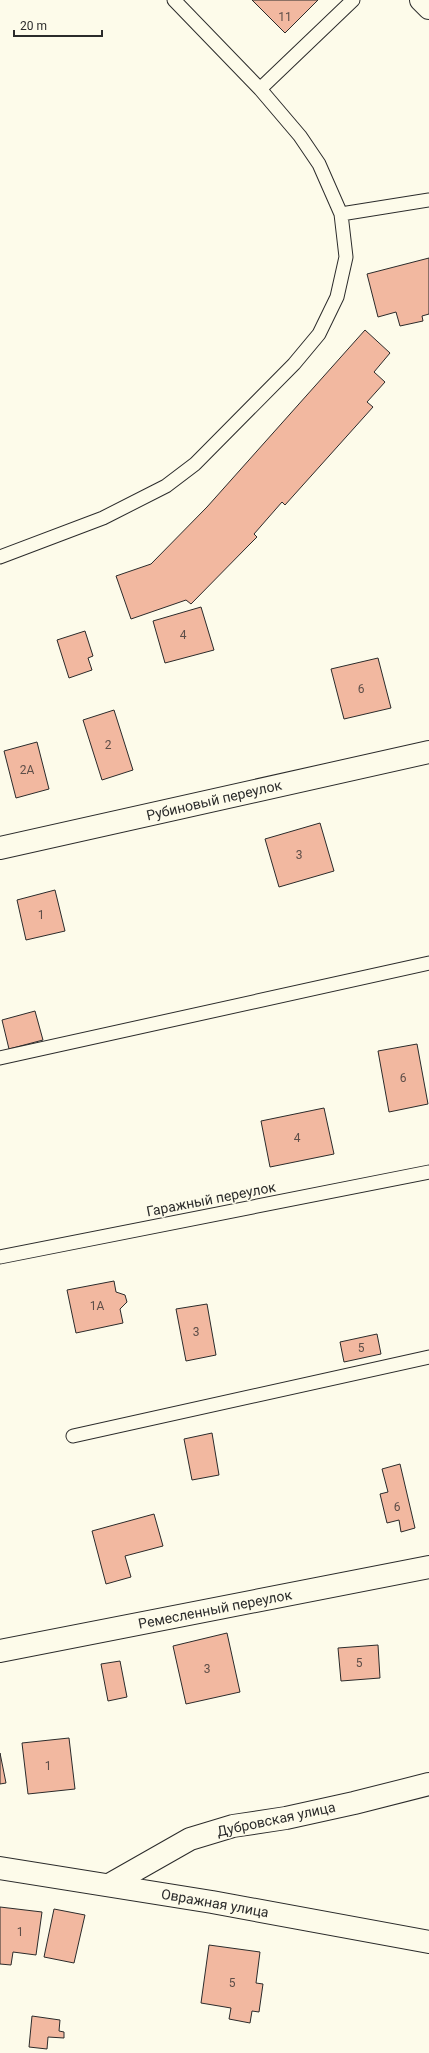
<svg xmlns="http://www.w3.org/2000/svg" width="429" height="2053" font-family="Roboto,sans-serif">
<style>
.building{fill:#f2b8a0;stroke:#2b2b2b}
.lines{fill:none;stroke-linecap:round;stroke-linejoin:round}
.service-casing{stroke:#2b2b2b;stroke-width:15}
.minor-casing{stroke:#2b2b2b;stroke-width:24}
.service{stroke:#fdfbea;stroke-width:13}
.minor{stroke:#fdfbea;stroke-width:22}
.labels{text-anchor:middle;stroke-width:3;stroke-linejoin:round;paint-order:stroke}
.number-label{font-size:12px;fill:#5d4e48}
.street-label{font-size:14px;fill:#2b2b2b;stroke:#fdfbea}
</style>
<rect width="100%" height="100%" fill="#fdfbea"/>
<path class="building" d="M252 0H318L285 33Z
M429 258V314L422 316 423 321 400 326 396 312 378 317 367 274Z
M365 330 390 353 374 372 385 382 367 402 373 407 285 505 282 502 254 534 257 537 249 545 191 604 186 600 131 619 116 576 151 564 207 507Z
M201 607 214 650 165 663 153 621Z
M85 631 93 656 88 658 92 670 69 678 57 640Z
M378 658 391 708 344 719 331 669Z
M114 710 133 770 102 780 83 720Z
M37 742 49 789 16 798 4 751Z
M320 823 334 871 279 887 265 839Z
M55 890 65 931 26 940 17 900Z
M35 1011 43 1040 9 1049 2 1020Z
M417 1044 428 1104 389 1112 378 1051Z
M324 1108 334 1154 270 1167 261 1121Z
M114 1281 116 1292 125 1295 127 1302 120 1309 123 1323 76 1333 67 1290Z
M207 1304 216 1355 186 1361 176 1309Z
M377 1334 381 1354 344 1362 340 1342Z
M212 1433 219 1475 192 1480 184 1439Z
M400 1464 415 1528 401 1532 399 1520 387 1523 380 1494 388 1492 382 1469Z
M154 1514 163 1546 125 1556 131 1577 106 1584 92 1531Z
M227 1633 240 1692 186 1704 173 1646Z
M378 1645 380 1678 341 1681 338 1648Z
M120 1661 127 1697 108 1701 101 1664Z
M69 1738 75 1789 28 1794 22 1743Z
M0 1753 6 1783 0 1784Z
M0 1907 42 1912 36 1955 13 1952 11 1965 0 1964Z
M54 1909 85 1915 74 1963 44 1957Z
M209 1945 260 1952 256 1983 263 1984 259 2012 252 2011 250 2023 229 2019 231 2008 201 2003Z
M32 2016 60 2020 59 2031 64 2032V2038L48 2037 47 2049 29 2047Z"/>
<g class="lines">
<g class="service-casing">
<path id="service" d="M174 0 260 89 353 0
M341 214 429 200
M0 557 103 518 166 486 195 464 294 364 319 334 337 297 346 257 341 214 319 164 300 136 260 89
M0 1058 429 963
M0 1257 429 1172
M73 1436 429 1357"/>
</g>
<g class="minor-casing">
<path id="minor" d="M421 0 429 8
M0 848 429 752
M0 1651 429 1567
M0 1868 212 1902 429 1942
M109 1885 190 1839 233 1826 286 1818 354 1803 429 1784"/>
</g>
<use href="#service" class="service"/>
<use href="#minor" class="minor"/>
</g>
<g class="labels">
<g class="number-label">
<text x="285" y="21">11</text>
<text x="183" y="639">4</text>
<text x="361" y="693">6</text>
<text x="108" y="749">2</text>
<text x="27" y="774">2А</text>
<text x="299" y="859">3</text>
<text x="41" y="919">1</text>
<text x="403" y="1082">6</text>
<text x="297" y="1142">4</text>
<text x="97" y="1310">1А</text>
<text x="196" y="1336">3</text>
<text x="361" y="1352">5</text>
<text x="397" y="1511">6</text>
<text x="359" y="1667">5</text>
<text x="207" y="1673">3</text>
<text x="48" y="1770">1</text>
<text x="20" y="1936">1</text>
<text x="232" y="1987">5</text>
</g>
<g class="street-label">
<text transform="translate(214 800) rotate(-13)" y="5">Рубиновый переулок</text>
<text transform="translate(211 1199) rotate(-11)" y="5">Гаражный переулок</text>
<text transform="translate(215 1609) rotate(-11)" y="5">Ремесленный переулок</text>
<text transform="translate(276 1819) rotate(-12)" y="5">Дубровская улица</text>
<text transform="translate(215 1903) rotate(10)" y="5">Овражная улица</text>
</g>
</g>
<path d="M14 30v6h88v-6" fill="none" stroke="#2b2b2b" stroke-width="2"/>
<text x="20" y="30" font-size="12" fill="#2b2b2b" stroke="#fdfbea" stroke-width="3" paint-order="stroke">20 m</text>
</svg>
